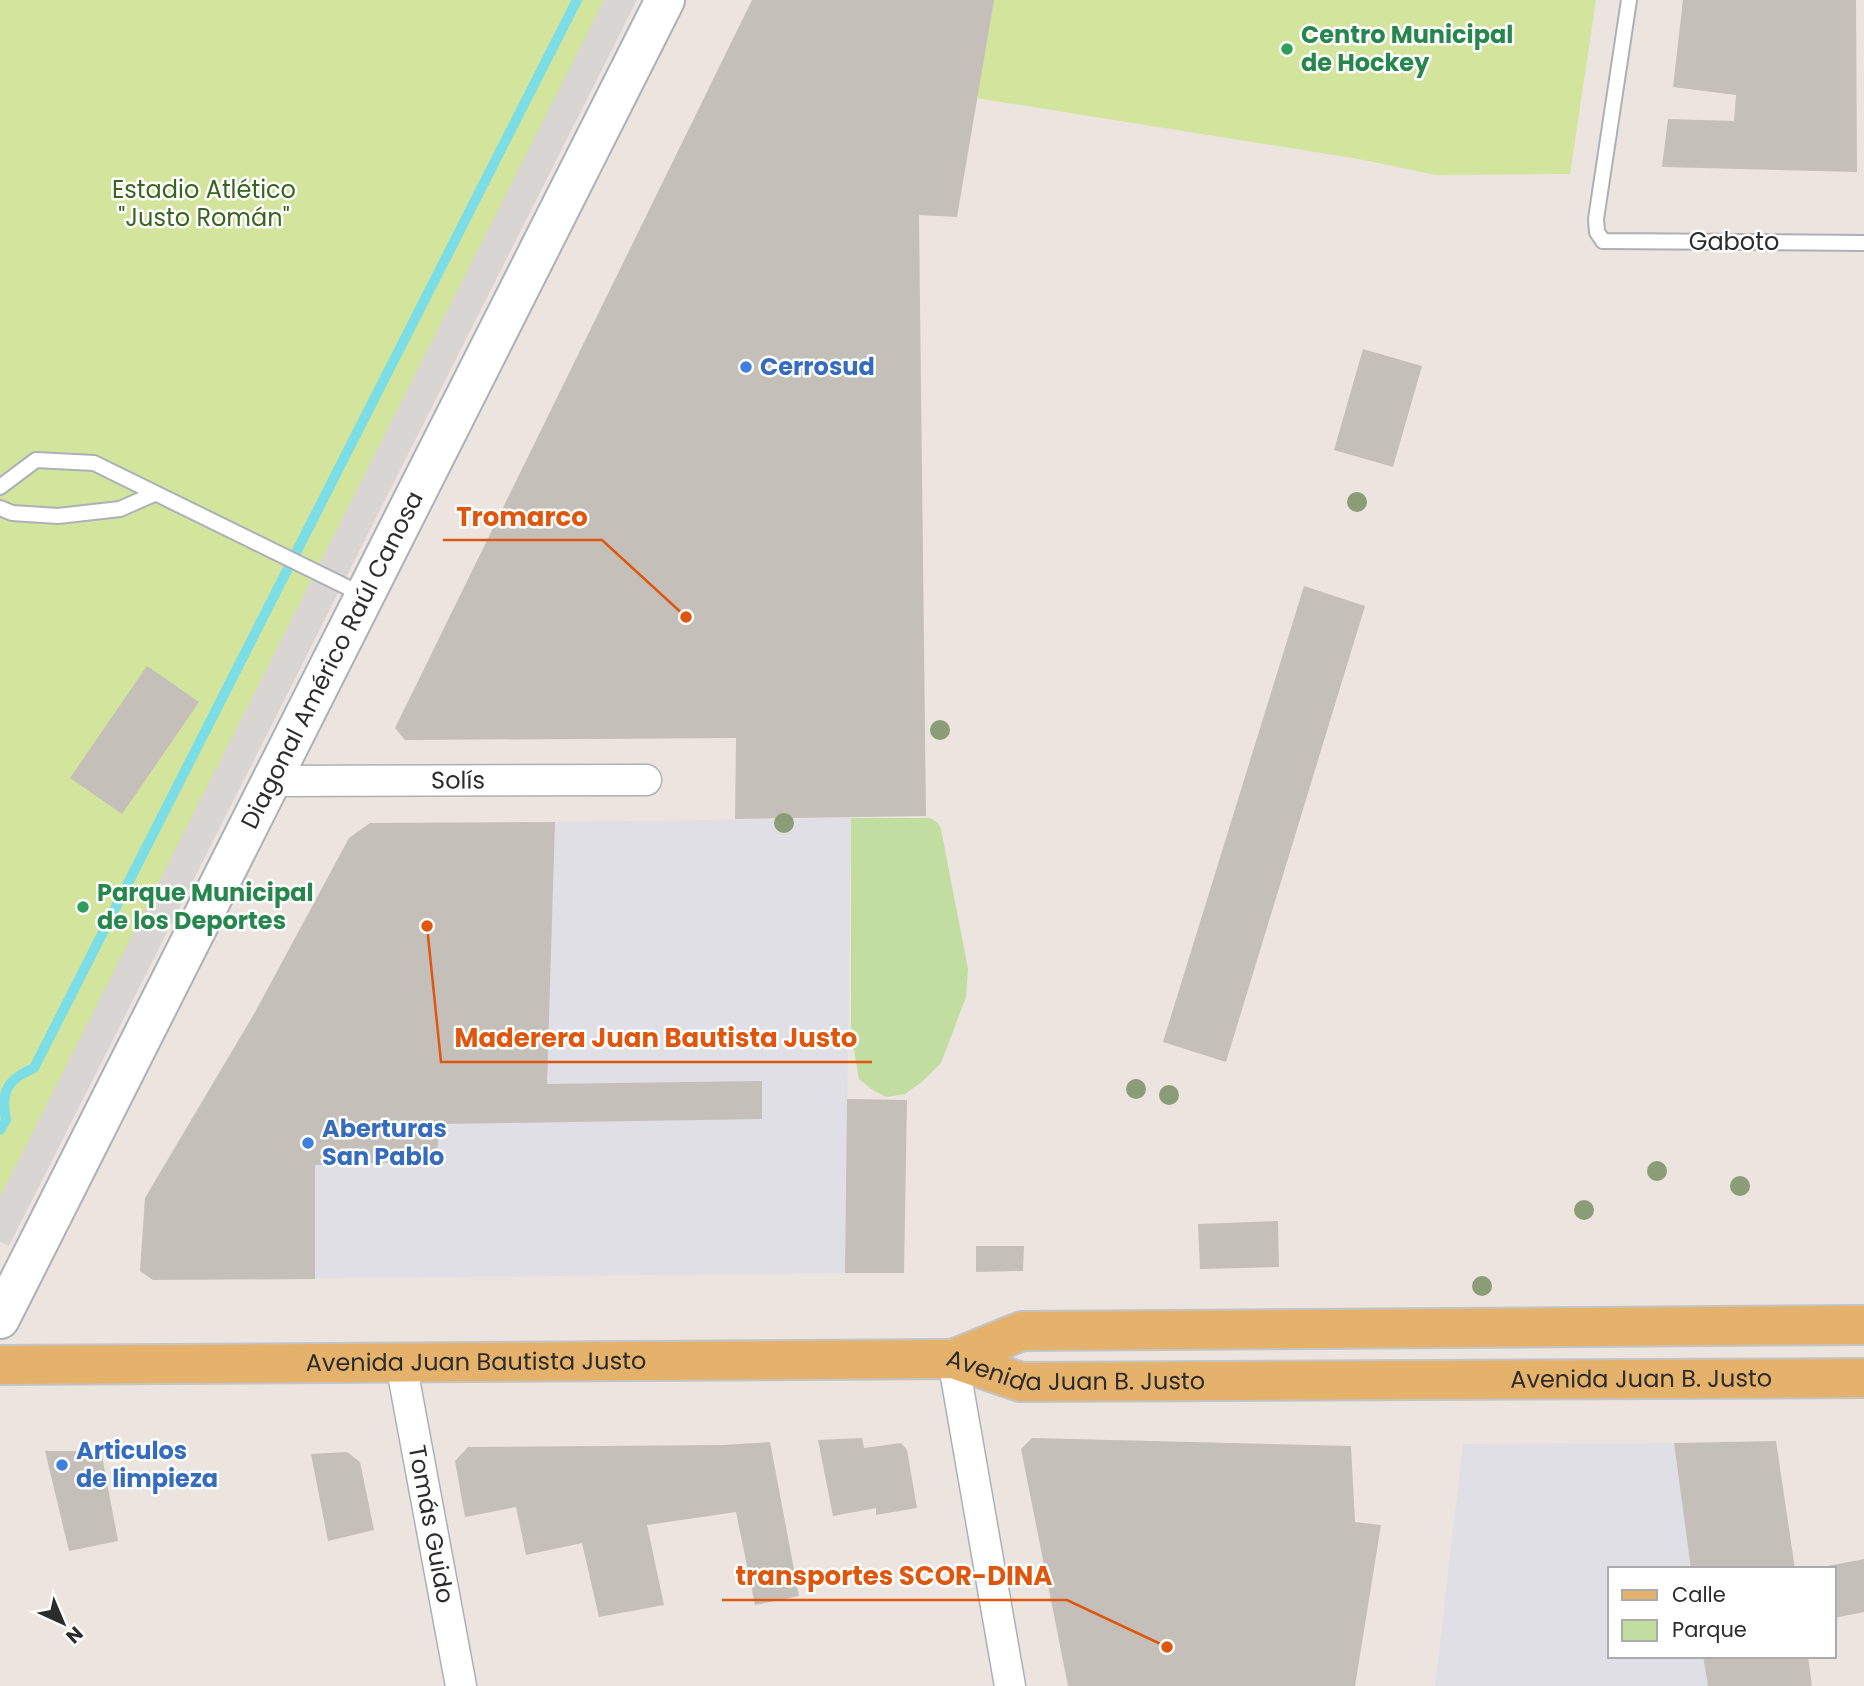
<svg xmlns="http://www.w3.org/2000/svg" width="1864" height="1686" font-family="Poppins,sans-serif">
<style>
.industrial{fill:#dfdfe5}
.green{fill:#c1dea0}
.pitch{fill:#d3e49d}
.plaza{fill:#d9d5d2}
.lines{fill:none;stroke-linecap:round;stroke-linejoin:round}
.stream{stroke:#7bdde5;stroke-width:10}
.building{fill:#c5bfba}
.lane-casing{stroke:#acb0b7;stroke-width:18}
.street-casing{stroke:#acb0b7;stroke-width:33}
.secondary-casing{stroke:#acb0b7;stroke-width:42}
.primary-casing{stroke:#c4c4c4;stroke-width:42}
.lane{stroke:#fff;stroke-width:14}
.street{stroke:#fff;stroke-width:30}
.secondary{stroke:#fff;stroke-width:38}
.primary{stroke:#e5b26b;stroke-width:38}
.tree{fill:#8b9d76}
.leisure-dot{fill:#2e9e5b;stroke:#fff;stroke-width:2.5}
.shop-dot{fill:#3f7fe0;stroke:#fff;stroke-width:2.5}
.labels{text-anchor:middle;stroke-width:5;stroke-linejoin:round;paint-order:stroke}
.leisure-label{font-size:24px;font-weight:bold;fill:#27864d;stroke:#fff;text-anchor:start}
.park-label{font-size:24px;fill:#3b6321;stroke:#fff}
.street-label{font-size:24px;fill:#2c2c2c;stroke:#fff}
.shop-label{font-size:24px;font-weight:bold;fill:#366cbe;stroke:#fff;text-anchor:start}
.leader{fill:none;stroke:#df570e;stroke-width:2.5}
.callout-dot{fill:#df570e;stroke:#fff;stroke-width:2.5}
.callout-label{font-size:26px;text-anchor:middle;font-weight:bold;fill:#df570e;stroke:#fff;stroke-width:5;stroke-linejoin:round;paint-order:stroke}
</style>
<rect width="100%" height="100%" fill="#ece4df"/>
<path class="industrial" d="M851 818 845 1273 153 1280 140 1271 145 1198 254 1014 549 1016 555 822Z
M1674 1443 1691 1569H1610V1656H1703L1708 1686H1435L1463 1444Z"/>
<path class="green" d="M851 818H930L938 823 941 829 968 969 966 997 941 1063 923 1081 905 1094 887 1097 874 1091 859 1079 851 1032Z"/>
<path class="pitch" d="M0 0H622L0 1234Z
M994 0H1596L1570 174 1436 175 1359 159 976 98Z"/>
<path class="plaza" d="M604 0H637L9 1246 0 1242V1197Z"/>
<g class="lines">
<path class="stream" d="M0 1130 6 1120C0 1091 8 1079 34 1068L577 0"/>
</g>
<path class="building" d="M752 0H994L957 217 919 215 926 816 735 819 736 738 405 740 395 728Z
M1683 0H1856L1857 172 1662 167 1668 119 1734 121 1736 95 1673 87Z
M1363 349 1422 366 1393 467 1334 450Z
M1304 586 1365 606 1226 1062 1163 1042Z
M147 666 199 702 122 814 70 778Z
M555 822 547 1084 762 1081V1119L440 1124 436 1161 315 1165V1279L153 1280 140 1271 145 1198 254 1014 349 838 370 823Z
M847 1099 907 1100 904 1273H845Z
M1278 1221 1279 1267 1200 1269 1198 1224Z
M976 1246H1024L1023 1271 976 1272Z
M862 1438 864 1448 901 1443 907 1450 917 1508 876 1515V1508L833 1516 818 1440Z
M1032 1438 1351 1446 1355 1522 1381 1525 1355 1686H1068L1021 1449Z
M1776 1441 1795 1569H1691L1674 1443Z
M770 1442 799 1596 755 1605 736 1512 647 1525 664 1605 599 1617 582 1543 526 1555 516 1507 465 1517 455 1461 468 1447 723 1445Z
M45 1451H101L118 1541 69 1551Z
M347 1452 360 1462 374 1530 328 1541 311 1454Z
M1864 1559V1612L1834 1618V1569L1822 1567Z
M1703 1656H1808L1812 1686H1708Z"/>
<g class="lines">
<g class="lane-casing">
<path id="lane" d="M1629 0 1596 219 1597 232 1603 241 1864 243
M0 487 36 460 94 463 363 595
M0 508 12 513 58 516 120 509 154 494"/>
</g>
<g class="street-casing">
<g id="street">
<path id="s1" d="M271 781 646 780"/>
<path d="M953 1359 1010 1686"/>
<path id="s2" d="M401 1363 461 1686"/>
</g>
</g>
<g class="secondary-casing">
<g id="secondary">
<path id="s3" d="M0 1319 665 0"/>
</g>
</g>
<g class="primary-casing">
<g id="primary">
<path d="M953 1359 1022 1331 1864 1325"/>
<path id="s4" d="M0 1365 953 1359 1021 1382 1864 1378"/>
</g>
</g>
<use href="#lane" class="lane"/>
<use href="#street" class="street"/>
<use href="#secondary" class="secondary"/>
<use href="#primary" class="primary"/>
</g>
<g class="tree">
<circle cx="1357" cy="502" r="10"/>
<circle cx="940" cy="730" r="10"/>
<circle cx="784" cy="823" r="10"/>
<circle cx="1136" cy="1089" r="10"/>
<circle cx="1169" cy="1095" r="10"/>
<circle cx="1657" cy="1171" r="10"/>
<circle cx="1740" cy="1186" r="10"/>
<circle cx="1584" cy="1210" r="10"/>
<circle cx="1482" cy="1286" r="10"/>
</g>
<g class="leisure-dot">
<circle cx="1287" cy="49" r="7"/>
<circle cx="83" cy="907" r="7"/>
</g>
<g class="shop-dot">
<circle cx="746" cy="367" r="7"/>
<circle cx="308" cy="1143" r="7"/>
<circle cx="62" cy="1465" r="7"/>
</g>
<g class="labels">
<g class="leisure-label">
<text x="1301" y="43">Centro Municipal<tspan x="1301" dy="28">de Hockey</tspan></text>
<text x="97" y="901">Parque Municipal<tspan x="97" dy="28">de los Deportes</tspan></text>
</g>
<g class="park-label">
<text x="204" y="198">Estadio Atlético<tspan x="204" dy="28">"Justo Román"</tspan></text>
</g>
<g class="street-label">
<text x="1734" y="250">Gaboto</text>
<text dy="8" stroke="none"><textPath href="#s3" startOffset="738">Diagonal Américo Raúl Canosa</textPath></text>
<text dy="8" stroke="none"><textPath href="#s1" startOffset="187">Solís</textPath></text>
<text dy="8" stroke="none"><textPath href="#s4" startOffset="476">Avenida Juan Bautista Justo</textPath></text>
<text dy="8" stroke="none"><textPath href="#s4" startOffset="1078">Avenida Juan B. Justo</textPath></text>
<text dy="8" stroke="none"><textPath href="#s4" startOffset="1645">Avenida Juan B. Justo</textPath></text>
<text dy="8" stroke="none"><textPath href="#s2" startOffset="164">Tomás Guido</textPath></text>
</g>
<g class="shop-label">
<text x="760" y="375">Cerrosud</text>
<text x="322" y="1137">Aberturas<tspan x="322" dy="28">San Pablo</tspan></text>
<text x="76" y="1459">Articulos<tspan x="76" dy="28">de limpieza</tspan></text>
</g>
</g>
<path class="leader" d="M686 617L602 540H443M427 926L441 1062H872M1167 1647L1067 1600H722"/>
<g class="callout-dot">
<circle cx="686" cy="617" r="7"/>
<circle cx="427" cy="926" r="7"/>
<circle cx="1167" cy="1647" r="7"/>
</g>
<g class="callout-label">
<text x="522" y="526">Tromarco</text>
<text x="656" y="1047">Maderera Juan Bautista Justo</text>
<text x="894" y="1585">transportes SCOR-DINA</text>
</g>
<rect x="1608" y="1567" width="228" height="91" fill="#ffffff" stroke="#ababab" stroke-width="2"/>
<rect x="1622" y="1590" width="35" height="10" fill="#e5b26b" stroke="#ababab" stroke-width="2"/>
<text x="1672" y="1602" font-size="21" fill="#2c2c2c">Calle</text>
<rect x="1622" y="1620" width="35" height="21" fill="#c1dea0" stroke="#ababab" stroke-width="2"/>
<text x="1672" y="1637" font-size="21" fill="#2c2c2c">Parque</text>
<g transform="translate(63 1623) rotate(136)" stroke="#ffffff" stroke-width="5" paint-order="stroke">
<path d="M0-5L12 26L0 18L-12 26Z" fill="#2c2c2c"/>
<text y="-10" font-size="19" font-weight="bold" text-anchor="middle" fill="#2c2c2c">N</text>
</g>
</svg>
